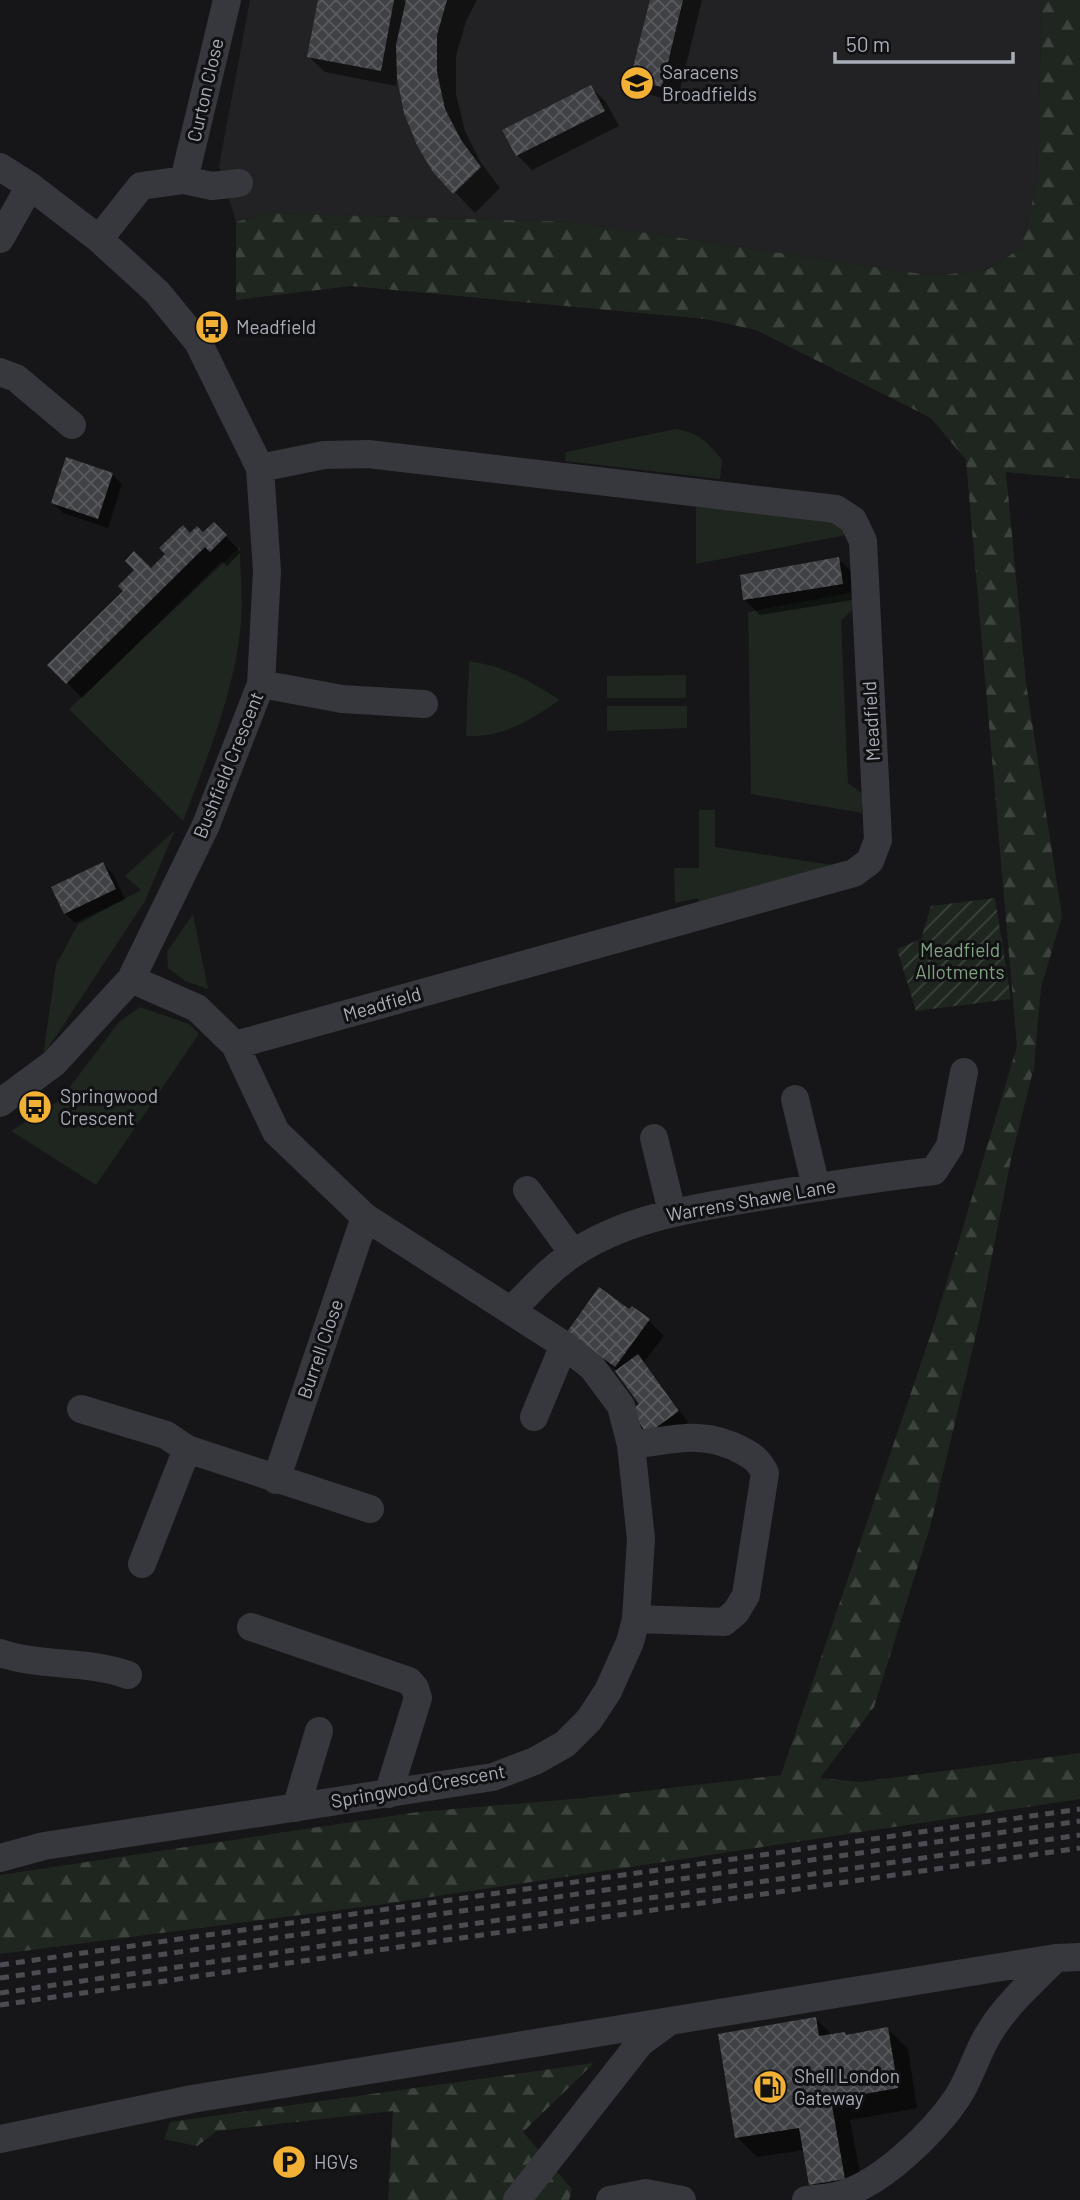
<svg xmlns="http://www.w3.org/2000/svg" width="1080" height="2200" font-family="Barlow,sans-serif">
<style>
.built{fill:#222225}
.green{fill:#1e261f}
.forest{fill:url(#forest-firs)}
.garden{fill:url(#garden-furrows)}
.shadow{fill:#0007}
.building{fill:url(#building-cross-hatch)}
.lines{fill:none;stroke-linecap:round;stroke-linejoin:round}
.minor{stroke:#37383d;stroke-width:28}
.rail{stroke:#4a4c52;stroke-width:5;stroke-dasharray:9 7;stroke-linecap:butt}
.labels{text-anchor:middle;stroke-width:6;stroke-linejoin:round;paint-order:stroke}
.poi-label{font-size:19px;fill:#a8adb8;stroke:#111113;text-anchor:start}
.street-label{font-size:19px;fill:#a8adb8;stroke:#111113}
.park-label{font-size:19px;fill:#7fa381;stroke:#111113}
</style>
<defs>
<pattern id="forest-firs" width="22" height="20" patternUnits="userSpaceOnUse" patternTransform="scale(1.75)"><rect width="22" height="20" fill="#1e261f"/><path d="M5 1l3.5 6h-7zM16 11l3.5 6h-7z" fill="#3c433d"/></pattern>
<pattern id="garden-furrows" width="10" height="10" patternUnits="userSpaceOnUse" patternTransform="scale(1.75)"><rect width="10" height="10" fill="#1e261f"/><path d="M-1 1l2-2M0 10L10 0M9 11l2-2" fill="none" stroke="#3c433d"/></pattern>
<pattern id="building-cross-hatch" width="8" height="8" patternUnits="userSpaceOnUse" patternTransform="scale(1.75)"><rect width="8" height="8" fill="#404145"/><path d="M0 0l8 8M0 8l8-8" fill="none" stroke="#595a5e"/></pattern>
</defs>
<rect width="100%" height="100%" fill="#161618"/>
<path class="built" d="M250 0H1042L1037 182 1021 248 989 269 935 276 573 222 267 213 236 222 219 166Z"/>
<path class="green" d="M675 429C698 432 708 442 722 460L720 479 565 461 566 452Z
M696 502 826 518 843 527 846 535 696 564Z
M240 547C240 572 243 598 241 623 235 691 207 758 183 821L69 709Z
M854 592 856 606 841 621 848 783 863 794 862 813 751 794 748 612Z
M469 661C505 666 530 681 560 700 530 720 504 738 466 736Z
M686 675V698H607V676Z
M607 706H687V728L607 731Z
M699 810H715V847L839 866 699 904 698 898 675 903 674 868H699Z
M175 830 145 901 43 1056 56 965 78 924 141 890 125 876Z
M193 914 208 989 185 981 168 968 167 952Z
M140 1007 189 1024 199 1034 96 1185 11 1131 60 1100 119 1022Z"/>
<path class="forest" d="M1042 0H1080V479L1006 472 1026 683 1062 916 1041 988 1034 1067 1011 1159 979 1322 930 1527 874 1707 820 1778 860 1782 1080 1753V1799L385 1904 0 1954V1875L418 1812 584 1798 781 1775 933 1328 1017 1046 966 460 931 418 756 330 705 319 351 286 236 300V222L267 213 573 222 935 276 989 269 1021 248 1037 182Z
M594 2063 523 2132 572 2189 569 2200H388L393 2111 217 2131 197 2146 164 2139 170 2122Z"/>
<path class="garden" d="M995 898 1011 999 916 1011 897 949 921 939 931 906Z"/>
<path class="shadow" d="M320 0H403L407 4 408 0H477L466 21 456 56V94L465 131 481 163 500 188 475 213 435 171 398 74 396 86 325 72 309 57Z
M652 0H702L677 102 647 94 632 79Z
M591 87 606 102 619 126 532 170 517 155Z
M112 474 122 484 108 528 63 513 53 503Z
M214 524 241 552 227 566 222 561 82 698 50 665 151 570Z
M838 559 854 574 858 599 760 615 744 599Z
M103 864 113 874 125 899 75 923 65 913Z
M630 1312 648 1320 664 1336 644 1362 688 1422 659 1442 642 1404 618 1371 584 1347Z
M816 2019 833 2036 847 2037 888 2029 908 2049 917 2108 850 2120 865 2199 826 2200 810 2185 804 2150 757 2157 737 2137Z"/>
<path class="building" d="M318 0H394L381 71 307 57Z
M406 0H447L437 35V72L445 109 461 140 481 167 453 194 433 172 417 145 404 113 397 78 396 45Z
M650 0H683L662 87 630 79Z
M591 85 605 111 516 156 502 130Z
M66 457 113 473 98 519 51 503Z
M214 522 227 535 210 552 205 547 66 684 47 665 123 591 118 586 134 570 125 561 134 551 151 568 165 554 159 548 183 525 190 533 197 526 203 532Z
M839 557 843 584 743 600 740 575Z
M103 862 116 889 64 914 51 887Z
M599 1287 629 1309 632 1306 650 1319 615 1367 567 1332Z
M638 1354 679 1411 647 1434 631 1410 639 1404 615 1371Z
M816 2017 819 2036 845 2032 846 2035 888 2027 898 2088 831 2100 845 2179 809 2185 799 2128 735 2138 718 2034Z"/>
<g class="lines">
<path class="minor" d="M0 167 30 186 99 239 157 292 198 342 260 468 267 571 261 684 206 825 131 979 54 1063 0 1103
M184 180 227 0
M0 239 30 186
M99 239 141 186 184 180 212 186 239 183
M0 372 16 378 72 425
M261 684 342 699 424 704
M235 1045 854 873 870 861 878 840 863 541 853 520 836 509 368 454 324 455 260 468
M795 1099 816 1187
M654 1138 672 1212
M527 1190 573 1253
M513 1309C531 1290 549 1270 571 1255 626 1217 696 1208 759 1197 817 1187 875 1178 934 1171L950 1146 964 1072
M81 1409 166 1435 187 1449
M534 1417 564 1345
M631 1445C673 1440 704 1429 743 1451 754 1457 759 1461 765 1473L746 1595 736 1612 724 1622 636 1619
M276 1480 365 1217
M142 1564 187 1449 370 1509
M251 1627 409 1681 415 1688 418 1698 388 1794
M0 1653C41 1667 87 1660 128 1675
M296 1808 319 1731
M0 1858 44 1846 493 1777 535 1761 565 1744 589 1720 608 1691 630 1642 636 1619 641 1539 631 1445 621 1406 592 1367 564 1345 365 1217 276 1132 235 1045 197 1008 131 979
M0 2139 192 2099 1056 1958 1080 1957
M517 2200 640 2043 666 2024
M610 2200 646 2193 682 2200
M806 2200C818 2198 831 2198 843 2194 883 2182 934 2132 957 2098 971 2077 977 2051 991 2030 1008 2003 1033 1981 1056 1958"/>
<path class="rail" d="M0 1965 1080 1809
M0 1978 1080 1821
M0 1993 1080 1835
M0 2005 1080 1848"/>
</g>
<defs>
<g id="school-disc" transform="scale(1.75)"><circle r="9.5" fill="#f2b134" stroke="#111113"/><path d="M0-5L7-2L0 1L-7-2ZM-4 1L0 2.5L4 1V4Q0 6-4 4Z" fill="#111"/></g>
<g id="bus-disc" transform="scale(1.75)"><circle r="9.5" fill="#f2b134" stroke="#111113"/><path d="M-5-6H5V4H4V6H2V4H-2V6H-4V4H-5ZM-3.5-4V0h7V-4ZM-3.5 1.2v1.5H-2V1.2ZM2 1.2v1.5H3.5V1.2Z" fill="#111"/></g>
<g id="fuel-disc" transform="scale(1.75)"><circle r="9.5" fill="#f2b134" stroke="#111113"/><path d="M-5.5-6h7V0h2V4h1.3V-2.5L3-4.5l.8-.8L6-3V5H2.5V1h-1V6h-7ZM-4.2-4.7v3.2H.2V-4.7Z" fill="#111"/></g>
<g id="parking-disc" transform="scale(1.75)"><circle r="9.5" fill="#f2b134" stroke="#111113"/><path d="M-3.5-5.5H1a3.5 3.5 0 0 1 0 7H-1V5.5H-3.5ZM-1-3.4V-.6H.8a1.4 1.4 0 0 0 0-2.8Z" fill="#111"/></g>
</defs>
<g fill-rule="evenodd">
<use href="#school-disc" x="637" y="83"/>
<use href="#bus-disc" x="212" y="327"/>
<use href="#bus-disc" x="35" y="1107"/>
<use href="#fuel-disc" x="770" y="2087"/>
<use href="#parking-disc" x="289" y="2162"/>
</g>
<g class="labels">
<g class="poi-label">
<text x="662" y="79">Saracens<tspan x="662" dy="22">Broadfields</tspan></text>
<text x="236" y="334">Meadfield</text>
<text x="60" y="1103">Springwood<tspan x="60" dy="22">Crescent</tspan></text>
<text x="794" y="2083">Shell London<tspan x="794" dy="22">Gateway</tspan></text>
<text x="314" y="2169">HGVs</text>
</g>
<g class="street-label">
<text transform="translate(205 90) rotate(-77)" y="7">Curton Close</text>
<text transform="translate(871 721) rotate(-93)" y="7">Meadfield</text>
<text transform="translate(228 765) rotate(-68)" y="7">Bushfield Crescent</text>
<text transform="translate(382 1004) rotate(-16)" y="7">Meadfield</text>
<text transform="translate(751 1200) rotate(-10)" y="7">Warrens Shawe Lane</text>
<text transform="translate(320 1349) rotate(-71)" y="7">Burrell Close</text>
<text transform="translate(418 1786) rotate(-10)" y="7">Springwood Crescent</text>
</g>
<g class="park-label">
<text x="960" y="957">Meadfield<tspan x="960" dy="22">Allotments</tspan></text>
</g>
</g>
<path d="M835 52v10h178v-10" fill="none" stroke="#a8adb8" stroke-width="3.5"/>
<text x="846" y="52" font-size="21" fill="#a8adb8" stroke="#111113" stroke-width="5" paint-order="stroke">50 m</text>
</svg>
